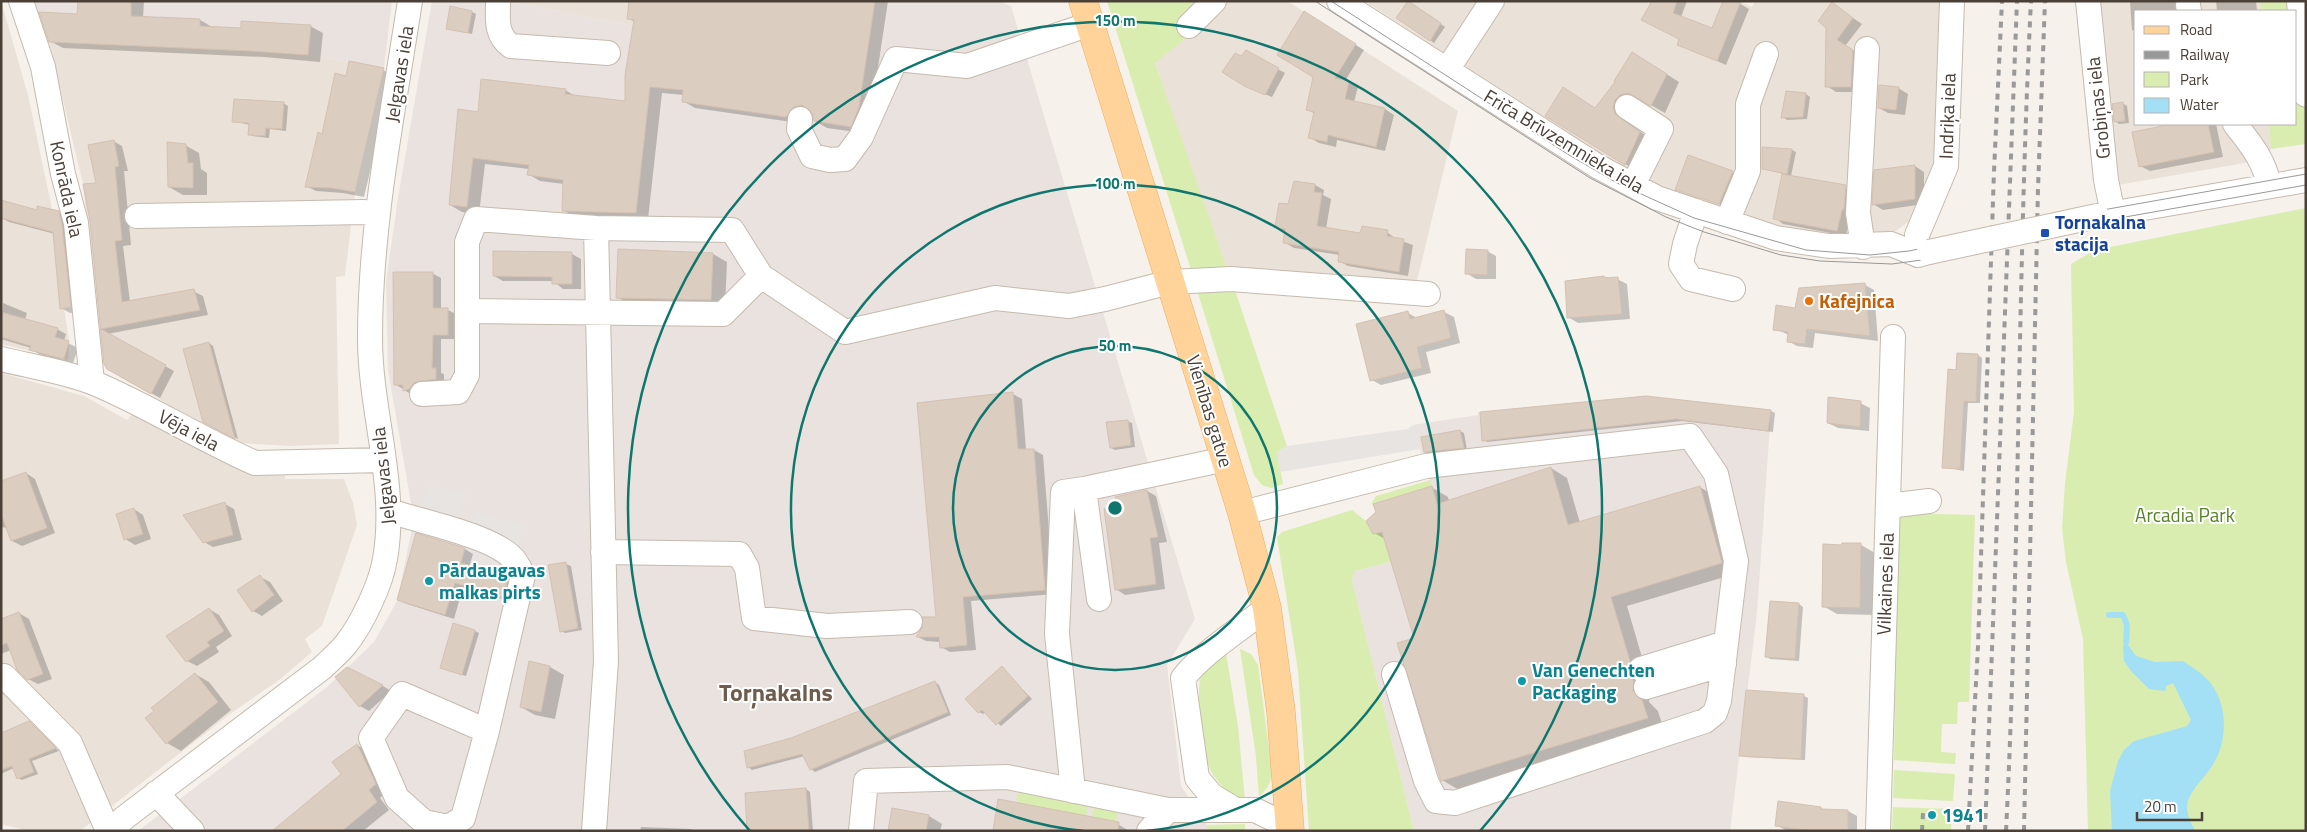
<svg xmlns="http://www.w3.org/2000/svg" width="2307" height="832" font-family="'Titillium Web',sans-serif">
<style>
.residential{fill:#eae2d8}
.industrial{fill:#e9e2de}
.green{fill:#daedb0}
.parking{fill:#e7e4e2}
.water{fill:#a3e0f6}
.shadow{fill:#0003}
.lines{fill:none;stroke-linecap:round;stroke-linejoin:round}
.stream{stroke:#a3e0f6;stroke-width:6}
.building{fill:#dccdc1;stroke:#d4c1b1}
.minor-casing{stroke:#c5baae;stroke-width:26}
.major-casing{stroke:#edae61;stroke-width:29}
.minor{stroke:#fff;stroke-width:24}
.major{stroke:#ffd39a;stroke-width:28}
.tram{stroke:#999;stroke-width:1}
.rail{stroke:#999;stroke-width:4;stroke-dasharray:6 6;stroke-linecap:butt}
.minor-bridge-casing{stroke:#c5baae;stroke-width:26;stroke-linecap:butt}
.minor-bridge{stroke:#fff;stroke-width:24}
.ring{fill:none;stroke:#0f766e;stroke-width:2.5}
.transit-dot{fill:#1a4fb4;stroke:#fff;stroke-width:2}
.food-dot{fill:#e8710a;stroke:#fff;stroke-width:2}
.culture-dot{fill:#0f9aa8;stroke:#fff;stroke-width:2}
.labels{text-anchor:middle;stroke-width:4;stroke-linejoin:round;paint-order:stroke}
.street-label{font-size:19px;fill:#4b4037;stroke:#fff}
.transit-label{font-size:19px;font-weight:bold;fill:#164399;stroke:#fff;text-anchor:start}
.food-label{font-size:19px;font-weight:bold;fill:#c56008;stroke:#fff;text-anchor:start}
.park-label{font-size:19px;fill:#568225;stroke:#fff}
.culture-label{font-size:19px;font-weight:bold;fill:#0d838f;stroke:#fff;text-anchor:start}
.district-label{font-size:24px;font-weight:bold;fill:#6f5c4d;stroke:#fff}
.centre{fill:#0f766e;stroke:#fff;stroke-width:2.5}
.ring-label{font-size:15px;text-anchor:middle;font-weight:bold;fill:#0f766e;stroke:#fff;stroke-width:4;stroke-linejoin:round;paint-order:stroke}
</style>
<rect width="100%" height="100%" fill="#f6f1ea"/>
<path class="residential" d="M1 1 28 95 52 209 66 212 72 307 64 308 69 341 68 360 1 344Z
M507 1H653L648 29Z
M1223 1H1287L1458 111 1416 285 1228 271 1184 153 1155 62 1194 32Z
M1365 1H1738L1752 7 1755 1H1945L1940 158 1913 219 1891 234 1835 240 1658 195Z
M2098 1H2260L2261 11H2136V124H2269L2271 149 2265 155 2245 163 2118 185Z
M49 42 290 52 384 68 355 192 345 276 336 277 339 444 290 446 236 443 107 369 101 359 83 184Z
M1 373 84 396 127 420 134 412 284 470 285 479H344L353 503 357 525 322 626 305 639 312 652 279 680 230 714 80 831H30L4 825 1 821Z"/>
<path class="industrial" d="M31 1H392L384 68 290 52 49 42Z
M432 1H507L648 29 653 1H998L1011 6 1195 619 1167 665 1181 786 1207 825V831H138L327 687 374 642 397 601 414 520 388 370 386 282 398 198Z
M1646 396 1771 410 1757 613 1730 831H1414L1352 580 1355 571 1391 562 1382 533 1373 534 1366 521 1375 512 1373 504 1431 486 1413 425 1478 415V412Z"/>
<path class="green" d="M1107 1H1202L1194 32 1155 63 1228 271 1191 270Z
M2260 1H2306V144L2271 149 2269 124H2296V11H2261Z
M2306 208V831H2088L2083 639 2066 562 2062 528 2065 483 2074 412 2071 264 2095 250Z
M1233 284 1287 446 1277 452 1283 484 1271 488 1262 485 1254 475 1197 290Z
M1430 480 1432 486 1371 504 1376 496Z
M1352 510 1366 521 1373 533 1382 532 1391 562 1355 571 1352 580 1414 831H1309L1298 671 1277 537 1282 532Z
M1898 513 1975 515 1969 702H1958L1957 724H1942L1941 752 1956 753 1955 764 1894 760Z
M1240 649 1251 654 1258 665 1271 764C1273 778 1270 788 1259 796L1256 757Z
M1226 653 1238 726 1245 801C1230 798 1213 779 1208 764 1201 742 1197 699 1200 676Z
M1894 770 1955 774 1953 801 1893 798Z
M1018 791 1088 805 1086 816 1018 803V800H1014L1017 798Z
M1094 805 1118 811 1116 822 1092 817Z
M1893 807 1952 809 1951 831H1892Z
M1245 824V831H1207V825Z"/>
<path class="parking" d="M1413 425 1420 449 1280 472 1277 452 1287 446 1408 429Z
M428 484 467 494 456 531 469 535 476 513 523 525 507 577 461 562 466 545 421 522Z"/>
<path class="water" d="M2126 642 2136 656 2155 662 2183 661C2191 667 2201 672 2208 680 2228 702 2228 739 2214 763 2207 775 2195 785 2189 798 2184 810 2190 821 2195 831H2112L2110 791 2118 761 2124 750 2134 741 2187 726 2191 720 2173 683 2166 686 2165 691 2149 689 2131 671 2124 661 2123 646Z"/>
<path class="shadow" d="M79 1H144L143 18 200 20 212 27 242 29 310 26 323 33 320 62 264 57 63 48 50 41 78 15Z
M630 1H888L871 114 863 133 827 128 815 121 813 112 806 113 799 123 695 108 683 101 684 95 662 93 648 219 575 217 563 210 564 184 540 181 528 174 529 169 485 164 479 214 462 212 450 205 479 113 565 90 577 97 626 102 635 22 628 18Z
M1653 1H1687L1681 17 1713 30 1735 1 1749 9 1726 65 1679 44 1681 39Z
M2130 1H2186L2184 11H2136V32L2132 30Z
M2216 1H2256L2257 11H2217Z
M1413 4 1445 27 1434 43 1430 40Z
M1832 4 1862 24 1845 46 1862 56 1860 92H1836L1827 86Z
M472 12 476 14 472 34 447 28Z
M1314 18 1364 50 1345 81 1358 87 1354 102 1385 109 1394 115 1385 151 1337 140 1336 147 1319 143 1310 138 1315 114 1307 109 1314 77Z
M1247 52 1285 73 1272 97 1252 89 1242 58Z
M1646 61 1679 82 1665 113 1642 100 1634 102 1626 115 1628 122 1652 141 1638 171 1625 164 1596 109Z
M383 70 393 75 364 197 343 193 316 191 306 186 323 135Z
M1898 88 1908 94 1905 115 1888 113 1879 108Z
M1806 94 1810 97 1807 119 1787 120 1783 117Z
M283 103 288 106 286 131 270 129 269 138 253 136 249 134 250 125 233 121Z
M2122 103 2127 106 2129 123 2119 124 2115 121Z
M2179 124H2216L2223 157 2150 171 2140 166 2134 133Z
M113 141 122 146 128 171H124L131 245 123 246 130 302 193 291 203 296 208 315 107 334 174 371 160 398 108 368 105 363 91 221 97 184Z
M185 145 199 153 201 169 207 173V195H183L169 187Z
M1792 150 1796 152 1791 176 1845 187 1854 192 1846 236 1783 224 1775 218 1783 174 1763 168Z
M1689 157 1737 174 1724 206 1681 191Z
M1915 166 1924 172V204L1883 210 1873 204Z
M1315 185 1324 190 1323 195 1331 199 1326 229 1361 234 1387 232 1396 239 1413 245 1408 276 1348 266 1339 261 1340 255 1294 248 1284 242 1286 232 1276 226 1289 206Z
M37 211 58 212 68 218 80 312 70 313 61 308 55 234 9 222 1 218Z
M1487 251 1496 256V279H1476L1466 273Z
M572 254 581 259V289H563L553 281H503L494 276Z
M713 254 727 262 725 307 631 305 617 297Z
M432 273 441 278V310H448L456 314V339H441V373L444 374V384L412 395 395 384Z
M1604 277 1617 279 1627 284 1630 319 1578 323 1568 317Z
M1865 285 1874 290 1878 341 1815 333 1813 348 1797 346 1788 341 1789 335 1775 329 1796 309 1800 289Z
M3 303 27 313 25 320 57 329 66 334 64 341 78 348 73 363 40 355 31 348 1 339Z
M1444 312 1454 317 1460 343 1426 352 1431 373 1381 385 1372 380 1408 313 1417 318Z
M209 343 213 346 238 439 204 422Z
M1958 354 1978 355 1982 358 1980 403H1968L1964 471 1944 467Z
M1013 394 1022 399 1026 450H1034L1043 455 1054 594 971 601 976 650 950 652 941 647 940 642 926 641 918 637 938 618Z
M1646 397 1771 411 1775 413 1773 432 1682 421 1487 442 1483 440Z
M1860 403 1870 408 1869 431 1838 428 1828 423Z
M1127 421 1132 423 1135 447 1115 450 1111 448Z
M1460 431 1464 433 1467 450 1430 454 1425 452Z
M1551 468 1567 478 1580 523 1700 487 1716 497 1738 573 1627 606 1646 671 1650 691 1649 702 1658 711 1663 727 1459 790 1442 780 1416 639 1385 539 1374 533 1431 487 1448 497 1449 501Z
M26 473 35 479 55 533 22 546 12 541 8 528 1 527V483Z
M1147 491 1156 496 1167 542 1159 543 1165 589 1125 595 1116 589 1119 509Z
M225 504 234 509 242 540 213 547 204 542Z
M134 509 143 515 151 539 135 545 125 539Z
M1861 545 1875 553 1874 615 1837 614 1823 606Z
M465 549 473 554 469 567 508 578 516 583 512 602 463 587 454 619 407 604 399 600Z
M566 564 571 566 582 630 565 633 561 631Z
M260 577 270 582 283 601 262 616 253 611Z
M1799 604 1803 607 1799 661 1770 659 1766 656Z
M209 609 219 615 232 636 216 647 219 652 197 666 187 661Z
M19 613 29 619 52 679 38 684 28 679 11 650 1 654V620Z
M475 631 479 633 466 676 442 668Z
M530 663 550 667 564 675 555 719 535 715 521 707Z
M1002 668 1032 699 1001 726 986 712 983 714 979 712Z
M348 669 383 686 391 691 369 711 360 706Z
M195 674 209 682 231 710 181 751 167 743Z
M935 682 939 685 951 715 815 772 811 769 805 756 752 770 748 767 792 739Z
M1804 696 1808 698 1805 760 1744 757 1740 755Z
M29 723 59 751 32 761 38 774 22 780 18 778 14 768 1 774V734Z
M357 745 369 752 388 791 380 798 389 810 363 831H274L343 775Z
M806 789 810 792 813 831H749Z
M1821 808 1825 810 1848 811 1857 816V831H1787L1776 825Z
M929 816 942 824 940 831H889Z
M1116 823 1129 831H994Z
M641 827 691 829 694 831H640Z"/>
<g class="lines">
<path class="stream" d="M2109 615H2123L2127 625 2126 642"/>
</g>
<path class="building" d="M78 1H131V16L200 19V26L241 28V21L311 25 308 55 251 51 49 42 39 12 77 14Z
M629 1H875L859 107 851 127 814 121 812 113 802 105 794 107 786 117 682 102 683 90 650 87 636 213 562 211 563 180 527 175 529 165 473 158 467 207 449 205 458 109 478 112 481 79 566 89 565 94 625 101V75L634 20 627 19Z
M1408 1 1441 23 1430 41 1396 18Z
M1652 1H1677L1673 13 1712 28 1723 1H1741L1717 61 1677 45 1679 39 1641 20Z
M1832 2 1853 18 1837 40 1853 50 1851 87H1825L1826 28 1818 21Z
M450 6 472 11 468 33 446 29Z
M1304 11 1356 44 1335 78 1349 81 1345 99 1385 108 1376 147 1328 135 1327 142 1308 138 1314 112 1306 110 1313 77 1277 55Z
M1246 50 1279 68 1265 95 1244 86 1222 72 1235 53 1241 56Z
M1632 52 1667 74 1651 106 1628 93 1620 95 1615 100 1613 107 1615 114 1640 132 1625 165 1545 116 1563 87 1595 108 1615 82 1614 81Z
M349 61 384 68 355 192 332 188 305 187 318 132 322 134 335 73 346 76Z
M1879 85 1899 87 1896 110 1878 108Z
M1786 91 1806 93 1803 117 1781 118Z
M234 99 284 102 282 129 266 128 265 136 248 135 249 123 232 122Z
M2123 102 2125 121 2114 122 2112 104Z
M2163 124H2208L2214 152 2139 167 2132 132 2163 126Z
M114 140 119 166 115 167 122 240 115 241 122 302 194 289 200 310 101 329 166 365 151 394 107 369 104 364 90 221 83 184 96 183 88 145Z
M167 142 186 144 188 163H193V188L168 187Z
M1762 147 1792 149 1787 174 1762 169Z
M1688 155 1733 171 1719 204 1675 190Z
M1915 165V199L1872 205 1874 170Z
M1782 174 1846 185 1844 209 1842 210 1837 231 1773 219Z
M1294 181 1315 184 1314 192 1322 193 1317 226 1360 233 1362 226 1388 230 1387 236 1404 239 1399 272 1338 262 1339 252 1283 243 1285 229 1275 227 1279 203 1288 204Z
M1 200 37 210V206L59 211 62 225 71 307 60 309 53 232 1 218Z
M618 249 713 253 711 300 616 298Z
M1466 249 1488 250 1487 275 1465 274Z
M493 251 572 252V284H552V277L493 276Z
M393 272H433V308H448V335H433L432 368H436V379L415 382 409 389 403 391V385H394Z
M1604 276 1605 278 1618 277 1622 314 1567 318 1565 281Z
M1865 283 1870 336 1807 329 1805 344 1787 342 1788 332 1773 330 1776 305 1795 308 1799 288Z
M1444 310 1451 338 1417 347 1422 368 1370 381 1356 324 1408 311 1410 319Z
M1 312 58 328 55 337 69 341 64 359 29 350 31 346 1 337Z
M209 342 235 439 203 422 183 349Z
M1957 353 1978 354 1976 402 1964 401 1960 469 1942 468 1948 369 1956 370Z
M1013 392 1018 449H1034L1045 590 963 597 967 645 940 648 939 637H916L922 628V617H936L917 403Z
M1646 396 1771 410 1768 431 1676 419 1482 441 1480 412Z
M1828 397 1861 401 1860 427 1827 423Z
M1128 420 1131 445 1110 448 1106 422Z
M1460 430 1464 448 1424 452 1421 437Z
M1551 467 1568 525 1700 486 1722 563 1611 597 1630 661 1628 673 1634 681 1633 691 1642 700 1648 718 1441 781 1397 643 1414 638 1382 532 1373 534 1366 521 1376 512 1373 504 1432 486 1437 504Z
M26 472 47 528 11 541 1 514V481Z
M1147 490 1158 537 1150 538 1156 584 1115 590 1104 509 1117 508 1115 497Z
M225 502 233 535 203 543 183 515Z
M134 508 143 534 124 540 116 514Z
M416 533 465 548 461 563 508 577 504 598 455 583 445 615 397 600Z
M1842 543H1861L1860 608 1822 607 1823 544 1841 545Z
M566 562 578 628 560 632 548 565Z
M260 575 274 595 252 612 237 590Z
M1770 601 1799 603 1795 659 1765 657Z
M209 608 224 631 207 642 210 646 186 662 166 636Z
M19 612 43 674 27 680 17 670 7 643 1 645V619Z
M453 623 475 630 462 675 440 668Z
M529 661 550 666 541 712 520 707Z
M1002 666 1028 696 996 725 982 710 978 713 965 699Z
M347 667 383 685 359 707 335 677Z
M195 673 218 702 166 744 145 718 154 711 151 708Z
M935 681 948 712 810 770 802 754 747 768 744 751 791 738Z
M1746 690 1804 694 1801 759 1739 756Z
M29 721 56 748 29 759 34 772 17 779 12 766 1 770V733Z
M357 744 376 784 369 790 377 802 342 831H272L341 774 332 762Z
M806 788 809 831H747L745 793Z
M998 799 1119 822 1118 831H993Z
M1778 801 1821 807V809L1848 810V831H1814L1775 826Z
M892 808 929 815 926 831H888Z"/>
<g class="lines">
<g class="minor-casing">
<path id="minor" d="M21 1 43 67 63 174 76 223 92 382
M498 1C498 18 495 35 511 46L608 53
M1339 1 1597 166 1657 198 1776 238 1829 246 1891 244 1918 255 1929 252
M2088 1 2106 180 2113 214
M2299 1 2306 95
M2188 5 2189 11
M1189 26 1214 1
M1447 70 1492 1
M1627 107 1661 129 1633 185
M800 119 799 129 812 156 830 160 845 159 861 137 896 59 967 66 1090 24
M2235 124C2250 143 2265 161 2269 186
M1696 211 1685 244 1681 264 1691 279 1733 289
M137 216 364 212 377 215
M2098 216 2306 180
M1727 222 1748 171V104L1766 54
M1863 247 1858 213 1867 49
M1918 255 1917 235 1946 166 1952 1
M467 311 723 314 761 276
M1 359C29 366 68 372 94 383 149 406 200 439 255 463L383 460
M422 394 458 392 467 375V242L476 219 596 228 732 230 761 276 845 332 995 298 1069 306 1105 299 1170 282 1231 279 1428 294
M1888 506 1929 501
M390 511C420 522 497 536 515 561 518 565 520 570 523 575L487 731 463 818 448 827 424 822 397 798 371 738 402 694 487 731
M1242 513 1426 466 1690 436 1716 474 1736 561 1719 701 1715 713 1705 721 1455 803 1436 801 1426 781 1394 674
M603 552 739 554 747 568 754 618 827 626 910 622
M1099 599 1084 489 1226 459
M1641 669 1726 643
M4 676 70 743 108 831
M1646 687 1724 664
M1073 791 1057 634 1063 492 1084 489
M156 793 192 831
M1234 809 1211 795 1197 778 1183 678C1206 650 1238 631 1267 608
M111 831 124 818 322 668C330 660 339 653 346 644 362 624 381 584 385 559 398 485 370 412 370 338 370 225 393 113 410 1
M594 831 606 661 596 228
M861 831 866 781 1007 777 1168 810H1255L1290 827
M1149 831 1168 810
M1878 831 1893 337"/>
</g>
<g class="major-casing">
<path id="major" d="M1083 1 1242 513 1267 608 1281 712 1290 831"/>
</g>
<use href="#minor" class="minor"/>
<use href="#major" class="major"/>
<path class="tram" d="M1315 1 1590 178 1666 217 1704 232 1781 255 1820 261 1892 264 1929 259 2097 222 2306 185
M1331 1 1569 155 1617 183 1694 218 1806 250 1870 255 1909 251 2097 211 2306 174"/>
<path class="rail" d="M1922 831 1923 813
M1968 831 1978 646 1994 171 2002 1
M1985 831 2017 1
M2006 831C2020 554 2017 278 2031 1
M2024 831 2038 188 2045 1"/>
<g class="minor-bridge-casing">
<path id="minor-bridge" d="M1929 252 2097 216"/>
</g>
<use href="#minor-bridge" class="minor-bridge"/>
</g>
<g class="ring">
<circle cx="1115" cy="508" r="162"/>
<path d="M1084 831A324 324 0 1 1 1146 831"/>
<path d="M750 831A487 487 0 1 1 1480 831"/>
</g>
<rect class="transit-dot" x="2040" y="228" width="10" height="10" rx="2.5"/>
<circle class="food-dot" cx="1809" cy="301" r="5"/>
<g class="culture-dot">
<circle cx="429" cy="581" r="5"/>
<circle cx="1522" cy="681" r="5"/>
<circle cx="1932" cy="815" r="5"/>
</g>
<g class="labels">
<g class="street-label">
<text transform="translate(399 74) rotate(-81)" y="7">Jelgavas iela</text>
<text transform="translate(2098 108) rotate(-96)" y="7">Grobiņas iela</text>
<text transform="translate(1947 116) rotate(-88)" y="7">Indriķa iela</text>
<text transform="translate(1564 141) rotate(31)" y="7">Friča Brīvzemnieka iela</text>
<text transform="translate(67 189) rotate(78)" y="7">Konrāda iela</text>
<text transform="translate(1210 411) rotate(73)" y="7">Vienības gatve</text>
<text transform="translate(189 430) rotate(28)" y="7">Vēja iela</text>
<text transform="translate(383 476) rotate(-96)" y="7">Jelgavas iela</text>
<text transform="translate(1885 584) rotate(-88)" y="7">Vilkaines iela</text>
</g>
<g class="transit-label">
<text x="2055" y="229">Torņakalna<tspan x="2055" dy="22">stacija</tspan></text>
</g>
<g class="food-label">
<text x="1819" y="308">Kafejnica</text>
</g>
<g class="park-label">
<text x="2185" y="522">Arcadia Park</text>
</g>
<g class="culture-label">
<text x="439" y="577">Pārdaugavas<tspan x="439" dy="22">malkas pirts</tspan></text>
<text x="1532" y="677">Van Genechten<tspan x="1532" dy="22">Packaging</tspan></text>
<text x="1942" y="822">1941</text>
</g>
<g class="district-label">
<text x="776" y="701">Torņakalns</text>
</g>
</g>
<circle cx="1115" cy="508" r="8" class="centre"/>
<g class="ring-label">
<text x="1115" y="26">150 m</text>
<text x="1115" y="189">100 m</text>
<text x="1115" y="351">50 m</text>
</g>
<rect width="2307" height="832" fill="none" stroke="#4b4037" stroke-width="5"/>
<rect x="2134" y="10" width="162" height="115" fill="#ffffff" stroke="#b7b3af"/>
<rect x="2144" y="26" width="25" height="8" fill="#ffd39a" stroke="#b7b3af"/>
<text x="2180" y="35" font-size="15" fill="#4b4037">Road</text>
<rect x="2144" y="51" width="25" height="8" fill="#999999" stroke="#b7b3af"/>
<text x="2180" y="60" font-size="15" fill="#4b4037">Railway</text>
<rect x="2144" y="72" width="25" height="15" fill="#daedb0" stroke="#b7b3af"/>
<text x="2180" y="85" font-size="15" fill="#4b4037">Park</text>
<rect x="2144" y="98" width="25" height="15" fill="#a3e0f6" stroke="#b7b3af"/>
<text x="2180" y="110" font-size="15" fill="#4b4037">Water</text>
<path d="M2137 812v8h65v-8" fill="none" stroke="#4b4037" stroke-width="2.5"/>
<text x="2144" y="812" font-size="15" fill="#4b4037" stroke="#ffffff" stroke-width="4" paint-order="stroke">20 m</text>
</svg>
